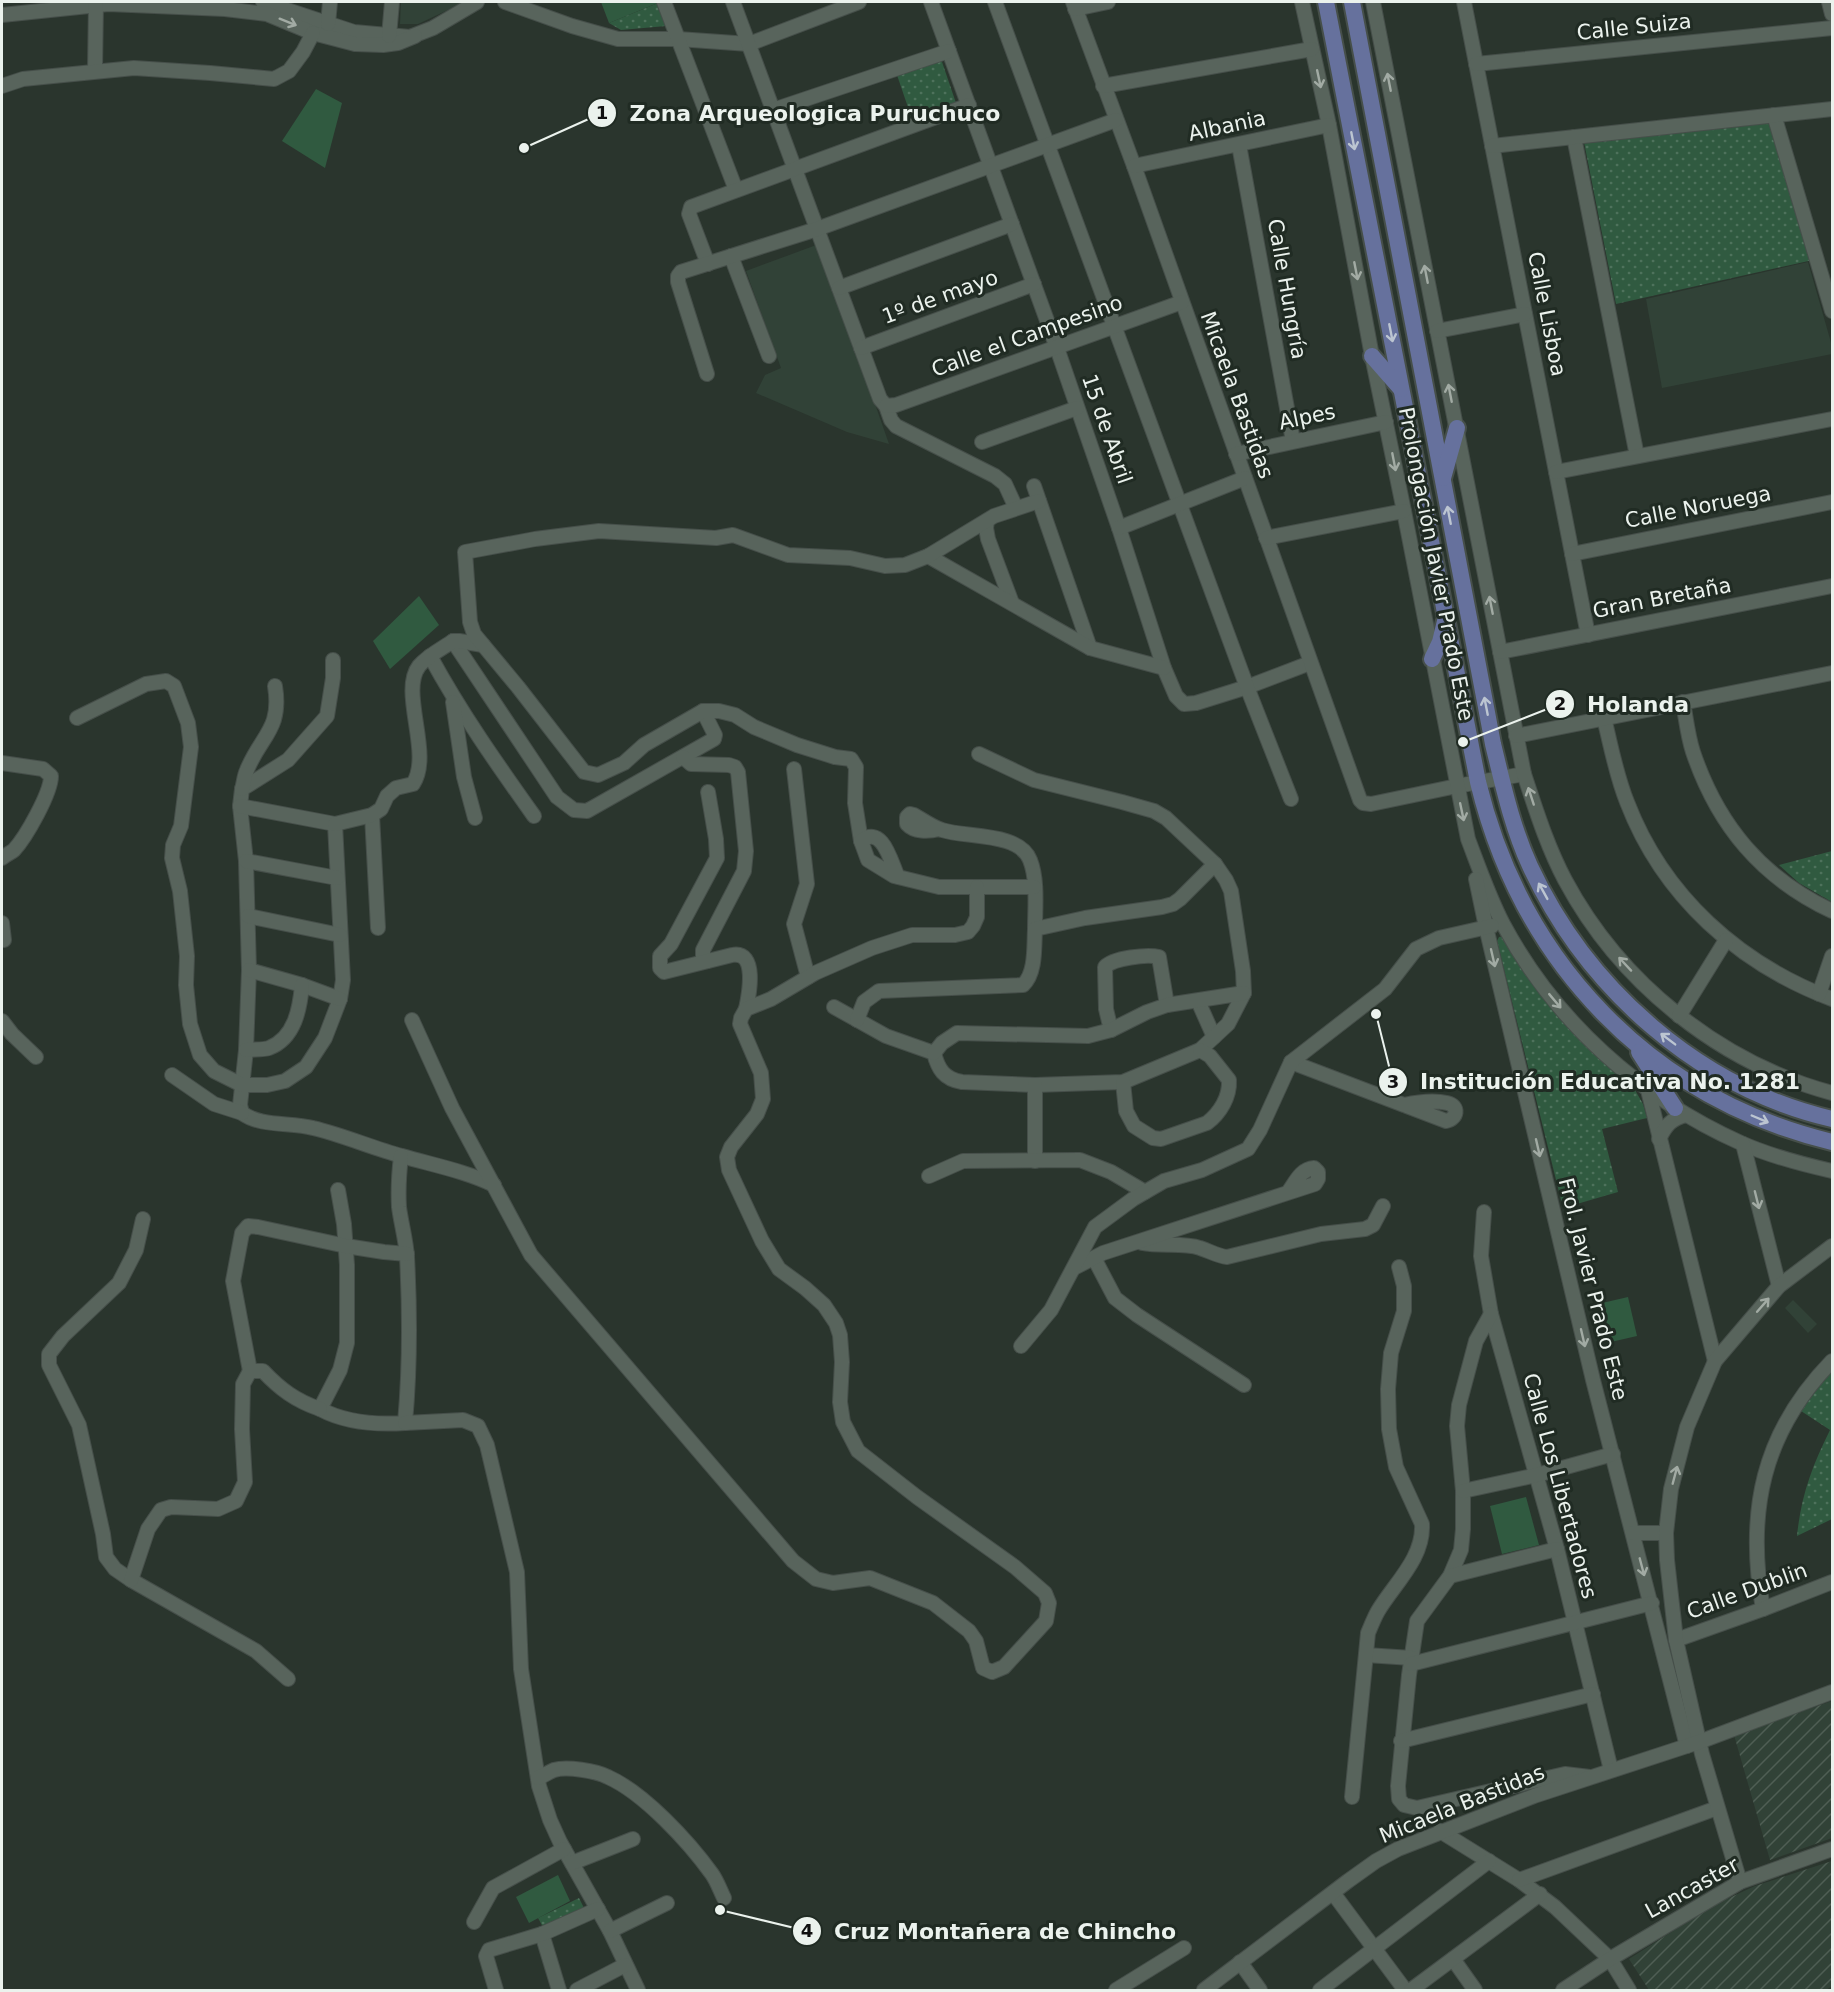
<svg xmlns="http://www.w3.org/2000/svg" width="1834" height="1992" viewBox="0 0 1834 1992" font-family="'DejaVu Sans',sans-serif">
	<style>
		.built { fill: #314237 }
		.industrial { fill: url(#industrial-furrows) }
		.grass { fill: #305a40 }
		.park { fill: url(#park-dots) }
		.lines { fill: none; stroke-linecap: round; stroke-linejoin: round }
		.minor-casing { stroke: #464f4a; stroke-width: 16 }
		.major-casing { stroke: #464f4a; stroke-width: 20 }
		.minor { stroke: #58645c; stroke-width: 14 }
		.major { stroke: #66719d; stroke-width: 16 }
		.oneway { stroke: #a2aba4 }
		.oneway2 { stroke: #bcc5d1 }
		.labels { text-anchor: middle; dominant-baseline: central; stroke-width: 6; stroke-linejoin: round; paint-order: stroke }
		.street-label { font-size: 21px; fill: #ebf2ed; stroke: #202b23 }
		.leader { fill: none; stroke: #ebf2ed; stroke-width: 2 }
		.callout-dot { fill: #ebf2ed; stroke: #202b23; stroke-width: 2 }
		.mark-label { font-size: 18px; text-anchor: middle; font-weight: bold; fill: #111 }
		.callout-label { font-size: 22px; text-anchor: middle; font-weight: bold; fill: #ebf2ed; stroke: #202b23; stroke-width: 6; stroke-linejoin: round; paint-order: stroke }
	</style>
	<defs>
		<pattern id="industrial-furrows" width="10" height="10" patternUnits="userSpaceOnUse" patternTransform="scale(1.5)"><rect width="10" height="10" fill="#314237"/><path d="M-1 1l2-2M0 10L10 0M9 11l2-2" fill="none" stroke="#4f5e54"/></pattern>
		<pattern id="park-dots" width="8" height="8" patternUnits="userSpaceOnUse" patternTransform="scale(1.5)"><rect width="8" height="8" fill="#305a40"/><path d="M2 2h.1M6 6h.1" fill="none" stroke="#4e725c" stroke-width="1.8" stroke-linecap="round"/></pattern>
	</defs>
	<rect width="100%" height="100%" fill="#2a352d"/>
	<g class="built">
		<polygon points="401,2 465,2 418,24 400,24"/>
		<polygon points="819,244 889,444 847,432 756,393 765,375 781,368 746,271"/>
		<polygon points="1808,262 1832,346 1832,354 1662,388 1646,299"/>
		<polygon points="1793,1300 1817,1324 1808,1333 1785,1308"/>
	</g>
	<g class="industrial">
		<polygon points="1832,1701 1832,1838 1770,1860 1734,1735"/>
		<polygon points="1832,1861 1832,1986 1826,1990 1649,1990 1629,1959 1714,1905 1755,1886"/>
	</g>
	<g class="grass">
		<polygon points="601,2 658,2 658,3 609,23"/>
		<polygon points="316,89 342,103 325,168 282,141"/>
		<polygon points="419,596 439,625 390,669 373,641"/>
		<polygon points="1628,1297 1637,1336 1611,1342 1602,1303"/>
		<polygon points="1526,1497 1539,1545 1502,1554 1490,1506"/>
		<polygon points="558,1875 570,1901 529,1923 516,1897"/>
	</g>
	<g class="park">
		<polygon points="658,3 666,26 621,30 609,23"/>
		<polygon points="941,59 957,106 913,122 897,75"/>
		<polygon points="1771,121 1813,260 1616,304 1584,142"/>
		<polygon points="1832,851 1832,902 1799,883 1779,865"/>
		<polygon points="1504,936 1527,974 1548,1004 1579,1038 1635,1090 1643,1104 1647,1118 1602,1129 1618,1192 1563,1208 1497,941 1499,937"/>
		<path d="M1832,1371V1519L1797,1536C1801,1496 1812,1466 1830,1430L1801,1411L1823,1381Z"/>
		<polygon points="579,1898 584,1908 543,1927 538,1918"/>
	</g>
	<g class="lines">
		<g class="minor-casing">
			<g id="minor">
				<polyline points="263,2 354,32 410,37 433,28 477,2"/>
				<polyline points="505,2 572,26 618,39 678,39 749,44 859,2"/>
				<polyline points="664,2 736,190"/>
				<polyline points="733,2 880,399 886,406 891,420 896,426 995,476 1005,484 1016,508"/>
				<polyline points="931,2 1057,348 1119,528 1164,668 1176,696 1184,704 1196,703 1247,687 1310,663"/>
				<polyline points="995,2 1247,687 1291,799"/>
				<polyline points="1073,2 1134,166 1360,800 1363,803 1371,804 1457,786 1524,774"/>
				<path d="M1302,2L1329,125L1372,356L1404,511L1468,839C1479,868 1489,897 1503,924C1555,1021 1640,1098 1741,1143C1770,1156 1801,1164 1832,1171"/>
				<path d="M1373,2L1524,774C1536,810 1547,846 1565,880C1620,983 1720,1063 1832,1093"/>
				<polyline points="1464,2 1588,635"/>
				<polyline points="1829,2 1832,14"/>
				<polyline points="1075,9 1108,2"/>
				<polyline points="2,15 108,4 225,9 267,14 313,33 355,44 383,45 398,43 415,36"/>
				<polyline points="328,24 330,2"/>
				<polyline points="389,36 392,2"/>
				<polyline points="1476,64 1832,28"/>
				<polyline points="95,71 96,2"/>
				<polyline points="2,86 23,79 134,68 210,73 274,79 289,71 303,52 313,33"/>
				<polyline points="1103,86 1312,49"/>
				<polyline points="773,110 949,51"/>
				<polyline points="1774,115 1832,311"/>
				<polyline points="1574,137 1637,456"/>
				<polyline points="1239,145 1293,441"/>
				<polyline points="1492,146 1832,109"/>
				<polyline points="1134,166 1329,125"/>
				<polyline points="731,256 769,356"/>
				<polyline points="708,264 689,214 691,207 969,105"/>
				<polyline points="839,288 1012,224"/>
				<polyline points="1437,331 1525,314"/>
				<polyline points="861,348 1034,284"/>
				<polyline points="707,374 678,282 678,276 681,272 817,229 1116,120"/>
				<polyline points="886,406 896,405 1182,302"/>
				<polyline points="982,442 1077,408"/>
				<polyline points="1236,454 1386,422"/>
				<polyline points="1556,472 1832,419"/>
				<polyline points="1034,486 1090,648"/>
				<polyline points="987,521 986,528 988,539 1012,603"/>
				<polyline points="1119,528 1245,478"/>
				<polyline points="1266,538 1404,511"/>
				<polyline points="1572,554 1832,502"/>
				<polyline points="928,556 1090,648 1164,668"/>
				<polyline points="453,641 557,797 574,810 587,811 714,739 715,735 703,711"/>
				<polyline points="1500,652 1832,586"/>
				<path d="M430,656C461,713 497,764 534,816"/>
				<path d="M333,660V678L327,716L288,760L242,789L240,806L246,861L249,970L246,1050L240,1105L242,1113C261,1127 290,1122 313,1128C343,1135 372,1148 402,1156C433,1165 465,1171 494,1185"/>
				<polyline points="453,702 464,777 475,818"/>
				<path d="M1683,702C1686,719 1688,737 1693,752C1718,826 1762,878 1832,911"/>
				<polyline points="77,718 146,684 166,681 174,686 188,723 191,747 181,826 173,845 172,858 180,891 187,956 186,985 190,1024 200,1055 214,1071 242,1085 267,1085 285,1081 306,1067 325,1038 340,999 343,980 335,824 240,806"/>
				<path d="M1604,718C1611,746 1616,775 1627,802C1663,896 1739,964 1832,999"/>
				<polyline points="1516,736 1832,673"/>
				<polyline points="683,757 691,764 729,765 735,767 738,772 746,851 744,871 703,950 703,956 707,961"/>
				<path d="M2,763L43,769L51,776C51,793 26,837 14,850C11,853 5,855 2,858"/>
				<polyline points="794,769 807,884 794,924 808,977"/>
				<path d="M242,789C244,783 244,776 247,770C261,735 282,730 275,686"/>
				<path d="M708,792L716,839L717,858L671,944L660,956V968L664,972L732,955C758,950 749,995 746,1009"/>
				<polyline points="372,815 378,928"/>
				<path d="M335,824L372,815L381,809L387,796L396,788L413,784C433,754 399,692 419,666C427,656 443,648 453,641H459L483,645"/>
				<path d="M939,829C928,832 914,832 907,824V817L910,814L914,815C923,820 932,827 942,830C966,838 1019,832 1030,860C1038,880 1035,908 1035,929"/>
				<polyline points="861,841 855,803 856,767 851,759 835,757 797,745 754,727 735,715 719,711 703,711 644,745 624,763 598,775 584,772 518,687 474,634 470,622 465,552 535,539 599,531 716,538 733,535 788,555 850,558 885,566 905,565 928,556 994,516 1039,501"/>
				<polyline points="246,861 337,878"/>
				<path d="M898,877C891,863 883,824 861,841L868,860L894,876L939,887H1034"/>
				<polyline points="1476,879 1486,927 1593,1380 1687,1746"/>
				<polyline points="248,916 340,935"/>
				<polyline points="2,923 4,940"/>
				<polyline points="249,970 302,985 340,999"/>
				<polyline points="1819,994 1832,956"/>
				<polyline points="1198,1001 1214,1037"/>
				<path d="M834,1007L886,1036L934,1053C938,1069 944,1079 962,1082L1035,1085L1123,1082L1200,1050L1228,1024L1244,993L1243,971L1231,891L1226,880L1215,864L1166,818L1154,811L1122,802L1034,780L979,754"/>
				<polyline points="1679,1016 1726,940"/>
				<polyline points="412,1020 452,1108 531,1255 793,1561 816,1579 833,1583 870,1578 933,1603 969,1631 976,1641 983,1668 992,1672 1004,1667 1046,1621 1049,1603 1045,1593 1015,1567 917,1497 858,1451 843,1422 840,1402 842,1362 840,1335 836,1323 824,1305 805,1288 779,1269 762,1241 729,1170 727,1157 731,1147 757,1114 763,1099 761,1073 740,1024 741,1018 746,1009 771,999 815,973 872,948 912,935 955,935 968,932 973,926 977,917 977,887"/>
				<path d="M857,1020L864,1002L879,991L1023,985C1036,973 1034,947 1035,929L1085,918L1162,907L1173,904L1180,899L1215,864"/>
				<polyline points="2,1021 12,1034 36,1057"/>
				<path d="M1111,1030L1106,1009L1105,967C1113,958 1147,954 1159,957L1167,1005"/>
				<path d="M246,1050C253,1049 263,1050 269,1048C295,1038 300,1008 302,985"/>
				<polyline points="934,1053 942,1043 957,1033 1088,1036 1111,1030 1147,1012 1167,1005 1244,993"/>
				<path d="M1291,1062L1446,1121C1457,1119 1460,1106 1447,1103C1433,1100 1418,1102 1404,1105"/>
				<polyline points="172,1075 214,1104 242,1113"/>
				<path d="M1123,1082L1126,1111L1134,1126L1153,1138L1161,1139L1207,1123C1220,1113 1230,1097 1229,1080L1210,1056L1200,1050"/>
				<polyline points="1035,1085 1035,1161"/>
				<polyline points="1648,1090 1715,1361"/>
				<path d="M1659,1139C1666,1125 1671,1119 1686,1115"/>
				<polyline points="1743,1144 1779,1286"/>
				<polyline points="929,1176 963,1161 1080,1160 1111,1172 1145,1192"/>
				<path d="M338,1190L344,1224L347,1265V1343L340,1370L320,1409C346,1423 376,1425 405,1423C410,1368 410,1313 407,1257C406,1240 401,1223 399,1207C398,1190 399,1173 401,1156"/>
				<polyline points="1484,1212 1481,1256 1491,1314 1557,1549 1611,1770"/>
				<polyline points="143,1219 136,1250 119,1283 63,1336 49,1354 49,1365 79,1425 103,1534 106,1557 115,1569 131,1580 256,1651 288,1679"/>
				<path d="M1142,1243C1161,1247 1183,1242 1200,1248C1210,1251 1217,1256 1227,1257L1321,1234L1365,1229L1373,1225L1383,1206"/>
				<polyline points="1094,1258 1115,1298 1137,1315 1244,1385"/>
				<path d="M1074,1268L1103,1253L1315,1184L1318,1179V1172L1314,1168C1301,1169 1296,1181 1289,1191"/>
				<polyline points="1491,1314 1476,1341 1459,1405 1457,1426 1463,1491 1463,1529 1461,1550 1450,1576 1417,1621 1409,1675 1398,1786 1399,1799 1404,1805 1417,1808 1565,1774 1590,1777"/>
				<polyline points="1021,1346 1051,1310 1095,1227 1133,1199 1164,1181 1202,1170 1248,1149 1260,1130 1291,1062 1385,989 1416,949 1439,938 1492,926"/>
				<polyline points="250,1371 233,1281 242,1233 248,1226 258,1227 346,1246 384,1252 407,1254"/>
				<polyline points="405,1423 463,1420 478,1426 487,1445 517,1572 521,1669 539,1786 550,1820 560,1842 610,1931 638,1990"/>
				<polyline points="1463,1491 1537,1475 1613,1454"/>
				<polyline points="1633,1533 1666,1533"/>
				<polyline points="1450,1576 1557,1549"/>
				<path d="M131,1580L148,1529L161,1510L171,1507L218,1509L236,1501L245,1482L242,1429L243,1384L250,1371H263C280,1389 296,1401 320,1409"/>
				<path d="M1763,1609C1746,1512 1762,1433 1832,1361"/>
				<polyline points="1676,1640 1763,1609 1832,1582"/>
				<polyline points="1366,1655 1412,1658"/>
				<polyline points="1411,1664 1652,1603"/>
				<polyline points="1401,1741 1593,1694"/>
				<path d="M538,1778C543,1776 549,1772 554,1770C567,1766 596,1771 608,1777C644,1793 689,1842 712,1874C717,1881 720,1890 724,1898"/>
				<path d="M1352,1797L1368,1633C1371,1626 1374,1618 1378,1611C1394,1584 1424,1558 1422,1524L1396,1467L1389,1429L1388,1389L1391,1353L1404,1311V1286L1399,1267"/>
				<polyline points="1440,1831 1519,1880 1555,1907 1610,1959 1629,1990"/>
				<polyline points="572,1863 633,1839"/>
				<polyline points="1519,1880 1717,1808"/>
				<polyline points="1740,1882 1702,1754 1676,1640 1667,1560 1666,1533 1671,1489 1687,1427 1715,1361 1779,1286 1832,1246"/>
				<polyline points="1333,1893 1405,1990"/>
				<polyline points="474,1922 493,1888 564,1849"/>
				<polyline points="610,1931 667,1903"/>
				<polyline points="542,1934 559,1990"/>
				<polyline points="1453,1959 1475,1990"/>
				<polyline points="1240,1962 1260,1990"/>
				<polyline points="496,1990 486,1956 489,1950 542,1934 598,1909"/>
				<polyline points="577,1990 625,1965"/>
				<polyline points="1116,1990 1184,1948"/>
				<polyline points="1204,1990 1348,1881 1376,1861 1398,1849 1534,1796 1699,1742 1832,1692"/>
				<polyline points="1320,1990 1489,1861"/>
				<polyline points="1411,1990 1540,1894"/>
				<polyline points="1563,1990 1610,1959 1740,1882 1832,1849"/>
			</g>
		</g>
		<g class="major-casing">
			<g id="major">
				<path d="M1326,2L1478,782C1522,963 1650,1098 1832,1142"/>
				<path d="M1352,2L1493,744C1503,785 1512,827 1530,866C1587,989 1699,1088 1832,1119"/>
				<polyline points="1372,356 1401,389"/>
				<polyline points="1443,478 1457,428"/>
				<polyline points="1432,659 1440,642 1445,621"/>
				<polyline points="1639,1052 1675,1108"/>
			</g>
		</g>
		<use href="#minor" class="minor"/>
		<use href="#major" class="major"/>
	</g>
	<defs><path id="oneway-shaft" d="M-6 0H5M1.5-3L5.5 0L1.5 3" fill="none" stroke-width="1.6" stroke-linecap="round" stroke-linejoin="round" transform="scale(1.5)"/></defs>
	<g class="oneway">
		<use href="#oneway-shaft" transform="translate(288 22) rotate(22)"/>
		<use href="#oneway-shaft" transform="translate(1319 79) rotate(78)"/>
		<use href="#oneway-shaft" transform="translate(1389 82) rotate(-101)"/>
		<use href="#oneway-shaft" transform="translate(1356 271) rotate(79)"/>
		<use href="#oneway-shaft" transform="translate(1426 274) rotate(-101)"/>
		<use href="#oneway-shaft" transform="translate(1450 393) rotate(-101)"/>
		<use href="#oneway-shaft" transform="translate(1394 462) rotate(79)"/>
		<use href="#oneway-shaft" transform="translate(1491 605) rotate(-101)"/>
		<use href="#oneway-shaft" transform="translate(1531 796) rotate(-108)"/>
		<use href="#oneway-shaft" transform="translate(1462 812) rotate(78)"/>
		<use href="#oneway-shaft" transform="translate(1493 958) rotate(77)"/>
		<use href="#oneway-shaft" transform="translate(1625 964) rotate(-133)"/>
		<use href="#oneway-shaft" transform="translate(1555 1001) rotate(50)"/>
		<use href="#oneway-shaft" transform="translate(1538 1148) rotate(77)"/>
		<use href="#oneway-shaft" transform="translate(1757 1200) rotate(76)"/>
		<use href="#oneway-shaft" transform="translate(1763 1305) rotate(-49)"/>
		<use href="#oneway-shaft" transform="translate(1583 1338) rotate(77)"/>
		<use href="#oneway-shaft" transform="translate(1675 1475) rotate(-75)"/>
		<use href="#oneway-shaft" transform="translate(1642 1567) rotate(75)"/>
	</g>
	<g class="oneway2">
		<use href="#oneway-shaft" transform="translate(1353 141) rotate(79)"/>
		<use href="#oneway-shaft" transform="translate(1391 333) rotate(79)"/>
		<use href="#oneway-shaft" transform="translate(1449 515) rotate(-101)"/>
		<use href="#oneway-shaft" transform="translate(1486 706) rotate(-101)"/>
		<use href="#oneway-shaft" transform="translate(1543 891) rotate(-119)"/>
		<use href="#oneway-shaft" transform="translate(1668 1039) rotate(-143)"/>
		<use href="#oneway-shaft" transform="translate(1760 1119) rotate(23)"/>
	</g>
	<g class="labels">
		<g class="street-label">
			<text transform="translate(1634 27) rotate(-6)">Calle Suiza</text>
			<text transform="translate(1227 126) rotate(-12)">Albania</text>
			<text transform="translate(1287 289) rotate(80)">Calle Hungría</text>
			<text transform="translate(940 297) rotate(-20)">1º de mayo</text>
			<text transform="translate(1547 314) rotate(79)">Calle Lisboa</text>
			<text transform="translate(1027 336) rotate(-20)">Calle el Campesino</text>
			<text transform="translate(1237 395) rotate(70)">Micaela Bastidas</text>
			<text transform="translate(1307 417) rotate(-12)">Alpes</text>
			<text transform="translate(1107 429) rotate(71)">15 de Abril</text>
			<text transform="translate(1698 507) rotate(-11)">Calle Noruega</text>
			<text transform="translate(1436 564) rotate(79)">Prolongación Javier Prado Este</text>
			<text transform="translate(1662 598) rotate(-11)">Gran Bretaña</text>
			<text transform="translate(1593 1289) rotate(76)">Frol. Javier Prado Este</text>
			<text transform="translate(1560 1486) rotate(75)">Calle Los Libertadores</text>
			<text transform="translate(1747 1591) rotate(-20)">Calle Dublin</text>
			<text transform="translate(1462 1804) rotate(-22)">Micaela Bastidas</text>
			<text transform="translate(1692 1888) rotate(-29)">Lancaster</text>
		</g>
	</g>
	<path class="leader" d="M524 148L602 113M1463 742L1560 704M1376 1014L1393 1082M720 1910L807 1931"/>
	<g class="callout-dot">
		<circle cx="524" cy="148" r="6"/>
		<circle cx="1463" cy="742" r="6"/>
		<circle cx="1376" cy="1014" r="6"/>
		<circle cx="720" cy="1910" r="6"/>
		<circle cx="602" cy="113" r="15"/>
		<circle cx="1560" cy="704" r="15"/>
		<circle cx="1393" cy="1082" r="15"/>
		<circle cx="807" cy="1931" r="15"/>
	</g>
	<g class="mark-label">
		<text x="602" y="119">1</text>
		<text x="1560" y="710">2</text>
		<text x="1393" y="1088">3</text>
		<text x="807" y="1937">4</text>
	</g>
	<g class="callout-label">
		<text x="815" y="121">Zona Arqueologica Puruchuco</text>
		<text x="1638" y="712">Holanda</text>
		<text x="1610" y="1089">Institución Educativa No. 1281</text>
		<text x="1005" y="1939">Cruz Montañera de Chincho</text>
	</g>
	<rect width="1834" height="1992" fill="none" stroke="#ebf2ed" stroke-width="6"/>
</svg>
